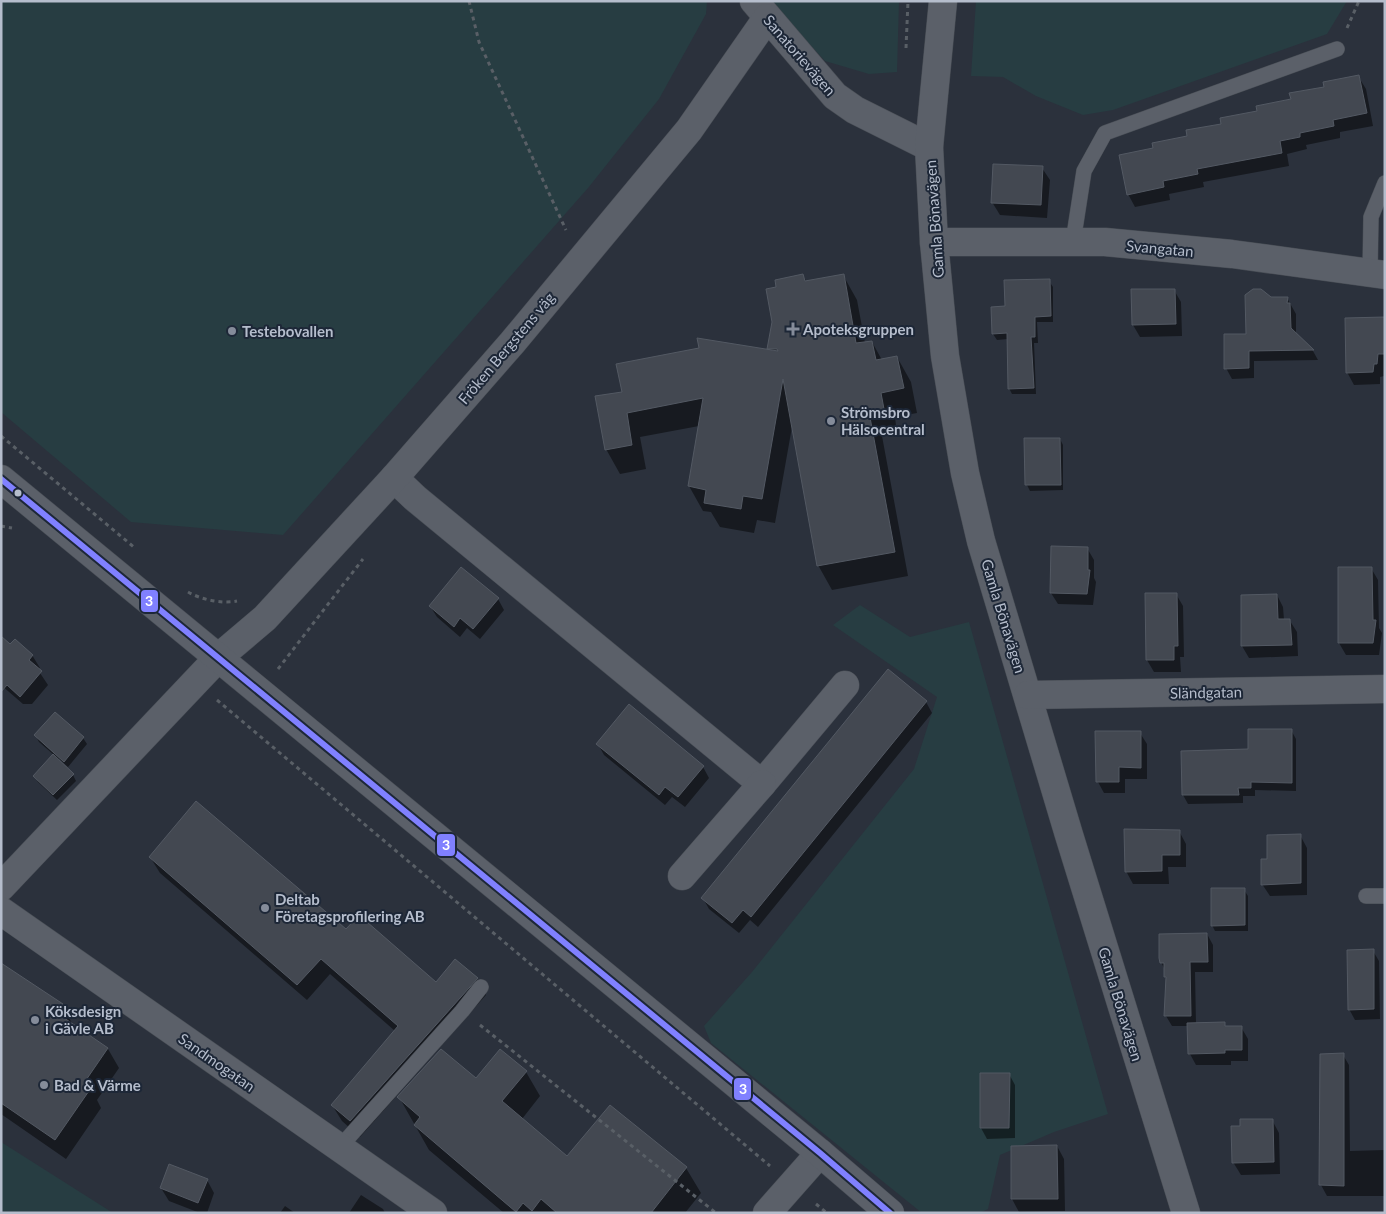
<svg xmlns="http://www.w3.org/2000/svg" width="1386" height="1214" viewBox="0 0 1386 1214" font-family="Lato,sans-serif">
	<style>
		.green { fill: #273d42 }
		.shadow { fill: #0007 }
		.building { fill: #434851; stroke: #535963 }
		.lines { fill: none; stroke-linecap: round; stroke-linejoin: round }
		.service-casing { stroke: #474c54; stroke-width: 16 }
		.minor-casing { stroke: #474c54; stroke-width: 29 }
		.tertiary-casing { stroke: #474c54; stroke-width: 29 }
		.path { stroke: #595f66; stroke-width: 3; stroke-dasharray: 4 4; stroke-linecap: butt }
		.service { stroke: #5b6069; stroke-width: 15 }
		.minor { stroke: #5b6069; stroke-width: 28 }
		.tertiary { stroke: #5b6069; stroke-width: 28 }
		.bus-1-casing { stroke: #1d2737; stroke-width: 10 }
		.bus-1 { stroke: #8080ff; stroke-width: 6 }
		.poi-dot { fill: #858c9a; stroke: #1d2737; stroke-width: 2 }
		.bus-dot { fill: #b5bdcc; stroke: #1d2737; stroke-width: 2 }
		.labels { text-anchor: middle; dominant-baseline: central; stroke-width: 4; stroke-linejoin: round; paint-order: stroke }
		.street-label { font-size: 15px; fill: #b5bdcc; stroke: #1d2737 }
		.poi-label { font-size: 15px; font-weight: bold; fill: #b5bdcc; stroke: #1d2737; text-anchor: start }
		.line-badge { stroke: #1d2737; stroke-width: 2 }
		.badge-label { font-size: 14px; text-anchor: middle; font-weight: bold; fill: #fff }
	</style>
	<rect width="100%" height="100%" fill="#2b313c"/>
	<g class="green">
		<polygon points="1,1 707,1 706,14 659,99 588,188 283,535 131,522 1,412"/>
		<polygon points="770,1 899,1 897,72 869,74 825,61"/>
		<polygon points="976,1 1347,1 1327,34 1113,110 1083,115 1036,96 1003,77 971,76"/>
		<polygon points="860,605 910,637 969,622 1108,1114 1054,1132 1000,1155 988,1209 980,1213 922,1213 711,1043 704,1026 752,972 914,769 937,697 833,625"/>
		<polygon points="1,1142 113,1213 1,1213"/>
	</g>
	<g class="shadow">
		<polygon points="1358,76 1366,89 1373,126 1340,132 1340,138 1306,145 1307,149 1287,154 1289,166 1203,182 1204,187 1169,194 1170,200 1135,207 1128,194 1155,149"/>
		<polygon points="1042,168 1050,180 1047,218 1000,215 992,202"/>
		<polygon points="843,275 857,300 865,343 872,342 882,360 897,357 911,382 917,413 895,417 897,434 882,436 908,576 832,590 818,565 792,427 775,523 757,520 754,533 720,527 711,512 703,511 689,486 699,426 640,437 646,469 620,474 606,449 623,393 770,351 768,349 778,288 803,276 807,282"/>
		<polygon points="1049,281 1053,287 1053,322 1037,322 1038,343 1034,343 1036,394 1012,394 1009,388 1008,339 997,340 993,334"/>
		<polygon points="1174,290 1181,302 1182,336 1140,337 1133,325"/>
		<polygon points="1271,298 1287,298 1296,314 1296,334 1313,351 1318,360 1254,361 1254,378 1232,379 1226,368"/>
		<polygon points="1385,318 1384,376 1380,377 1380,384 1354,385 1347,372"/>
		<polygon points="1060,439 1063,445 1063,490 1030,491 1027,485"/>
		<polygon points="1087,548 1094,560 1094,578 1096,582 1093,605 1058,604 1051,593"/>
		<polygon points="1339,568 1371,568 1378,580 1379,628 1382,633 1379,655 1346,655 1339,643"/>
		<polygon points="1176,594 1183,606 1184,657 1180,657 1181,672 1154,672 1147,660"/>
		<polygon points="1277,595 1283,607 1284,620 1290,621 1297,632 1298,656 1249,658 1242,646"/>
		<polygon points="498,599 504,610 480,639 467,628 460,637 437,617 430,606"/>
		<polygon points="32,655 40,668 38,670 48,685 32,704 23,704 1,685"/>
		<polygon points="888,671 926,702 932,713 758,927 750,920 739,933 709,909 703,898"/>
		<polygon points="66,723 83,738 87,744 68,767 59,759 58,761 73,775 76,781 57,800 38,782 34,776 54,755 39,742 36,736"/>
		<polygon points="1291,730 1296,739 1296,791 1255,790 1255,796 1243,796 1243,803 1188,804 1183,795 1182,752 1250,751"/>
		<polygon points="1140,733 1147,744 1147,779 1125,779 1125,793 1104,793 1098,782"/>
		<polygon points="598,744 703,767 709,778 685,807 672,797 665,805 604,755"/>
		<polygon points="1179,831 1186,844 1186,867 1168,867 1169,884 1133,884 1126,871"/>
		<polygon points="1300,835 1307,848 1307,895 1270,896 1262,884"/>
		<polygon points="150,857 436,984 477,979 486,995 360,1137 342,1121 332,1105 395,1031 330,974 307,1000 160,873"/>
		<polygon points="1244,890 1248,896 1248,931 1215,931 1212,925"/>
		<polygon points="1207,934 1213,945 1213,972 1195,972 1196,1024 1224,1024 1226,1027 1241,1027 1248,1039 1248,1061 1231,1061 1231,1065 1196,1065 1190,1054 1188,1026 1172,1026 1166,1016 1167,981 1165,977 1165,970 1161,962"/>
		<polygon points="1373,951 1379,961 1380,1019 1355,1020 1349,1009"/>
		<polygon points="1,979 62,1005 73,1025 108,1049 119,1068 97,1100 101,1108 66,1159 1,1114"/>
		<polygon points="1343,1055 1349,1065 1350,1151 1385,1150 1385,1196 1327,1196 1321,1185"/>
		<polygon points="526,1072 540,1096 522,1119 567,1157 610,1106 686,1168 701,1193 685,1213 504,1213 429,1150 399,1097 476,1080"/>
		<polygon points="982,1074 1009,1074 1015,1085 1015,1138 987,1139 981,1128"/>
		<polygon points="1272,1120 1279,1133 1280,1174 1241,1175 1233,1162"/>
		<polygon points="1057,1146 1064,1159 1065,1211 1019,1212 1012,1199"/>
		<polygon points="207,1180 214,1193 207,1213 200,1213 169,1201 161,1188"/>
		<polygon points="361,1195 383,1209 385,1213 349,1213"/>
		<polygon points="285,1206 295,1213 280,1213"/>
	</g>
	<g class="building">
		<polygon points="1359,75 1367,113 1333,120 1334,126 1300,133 1300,137 1280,141 1282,153 1197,169 1198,174 1163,181 1164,187 1127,195 1119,155 1153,148 1152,143 1187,136 1186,130 1221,124 1220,118 1257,111 1256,106 1291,99 1289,93 1324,87 1323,82"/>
		<polygon points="993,164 1043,166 1041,205 991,203"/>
		<polygon points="803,274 805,281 844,274 856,343 872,341 876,360 897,356 904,388 881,393 884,409 869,412 895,552 817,566 783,379 762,499 743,496 741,509 704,503 706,490 688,486 703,398 627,413 632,445 605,450 595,396 622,392 616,364 699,348 697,338 778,351 777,349 767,349 772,322 766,289 776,287 775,280"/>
		<polygon points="1050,279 1051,316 1035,317 1035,337 1031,337 1034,388 1008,389 1007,333 992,334 991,307 1005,306 1004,280"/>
		<polygon points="1131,289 1175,289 1176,324 1132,325"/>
		<polygon points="1253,289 1261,289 1271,297 1288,297 1287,303 1290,303 1291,328 1314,350 1249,351 1249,368 1224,369 1224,334 1246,334 1245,295"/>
		<polygon points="1385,317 1385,354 1378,354 1377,364 1374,364 1373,372 1346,373 1345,318"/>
		<polygon points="1024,438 1060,438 1061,485 1025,485"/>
		<polygon points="1051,546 1088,547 1088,570 1090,570 1087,594 1050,593"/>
		<polygon points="461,567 499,598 473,629 460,618 454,627 429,606"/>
		<polygon points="1338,567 1372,567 1373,620 1376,620 1373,643 1338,643"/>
		<polygon points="1145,593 1177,593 1178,646 1174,646 1174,660 1146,660"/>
		<polygon points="1277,594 1278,619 1290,619 1292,645 1241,646 1241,595"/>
		<polygon points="1,636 10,644 15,639 33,655 29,660 42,671 20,697 7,685 1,692"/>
		<polygon points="888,669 927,701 751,917 743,910 732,923 701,898"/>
		<polygon points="629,704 704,766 678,797 665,787 659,795 596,744"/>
		<polygon points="55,712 84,737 64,762 34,735"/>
		<polygon points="1248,729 1292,729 1292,783 1251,782 1251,788 1238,788 1239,795 1182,795 1181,751 1248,749"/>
		<polygon points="1095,731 1141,731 1141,768 1119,767 1119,782 1096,782"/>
		<polygon points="53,754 74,774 53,795 33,776"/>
		<polygon points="196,801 346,929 359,915 436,982 455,959 478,978 350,1121 331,1105 398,1026 321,959 297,985 149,857"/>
		<polygon points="1124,829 1180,830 1180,855 1162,855 1162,871 1125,872"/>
		<polygon points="1301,834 1301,883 1261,885 1261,859 1267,859 1267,835"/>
		<polygon points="1211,888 1245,888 1245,925 1211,926"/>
		<polygon points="1207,933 1208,962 1190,962 1191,1016 1164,1016 1166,977 1164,977 1164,963 1160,963 1159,958 1159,934"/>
		<polygon points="1374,949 1374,1009 1348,1010 1347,950"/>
		<polygon points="1,963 63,1004 57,1013 108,1048 84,1083 91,1088 55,1140 1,1103"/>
		<polygon points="1225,1022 1225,1026 1242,1026 1242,1050 1225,1050 1225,1053 1188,1054 1187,1023"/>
		<polygon points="441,1049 476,1078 500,1049 527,1071 502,1101 567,1156 610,1105 687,1167 651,1213 557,1213 541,1199 532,1211 523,1203 516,1212 414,1125 420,1117 397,1097"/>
		<polygon points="1344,1053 1344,1186 1319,1185 1320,1054"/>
		<polygon points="980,1073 1010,1073 1009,1128 980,1128"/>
		<polygon points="1240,1119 1273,1119 1274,1162 1232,1163 1231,1126 1240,1126"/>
		<polygon points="1057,1145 1058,1199 1011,1199 1011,1146"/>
		<polygon points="169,1164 208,1179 198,1203 160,1188"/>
	</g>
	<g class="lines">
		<g class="service-casing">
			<g id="service">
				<polyline points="1073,242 1084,171 1105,133 1337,49"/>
				<polyline points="1370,273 1371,217 1385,183"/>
				<polyline points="1366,896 1385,896"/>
				<polyline points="339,1148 462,1011 481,987"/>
			</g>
		</g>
		<g class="minor-casing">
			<g id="minor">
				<polyline points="754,1 835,96 855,110 929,147"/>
				<polyline points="943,1 929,147 934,242 945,356 965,473 981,541 1069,835 1186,1213"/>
				<polyline points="934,242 1105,242 1232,254 1385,275"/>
				<polyline points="394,478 415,498 762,784 845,685"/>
				<polyline points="1028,695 1385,689"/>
				<polyline points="682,876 762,784"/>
				<polyline points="1,887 219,657 265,618 394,478 512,343 689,130 767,18"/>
				<polyline points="1,911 433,1213"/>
				<polyline points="767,1213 820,1153"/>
			</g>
		</g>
		<g class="tertiary-casing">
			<polyline id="tertiary" points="1,479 820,1153 890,1213"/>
		</g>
		<g class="path">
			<polyline points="469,1 479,42 566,230"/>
			<polyline points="1347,28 1359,1"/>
			<polyline points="906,48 908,1"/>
			<polyline points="1,436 135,548"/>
			<polyline points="1,526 12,528"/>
			<path d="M188,592C202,600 222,604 237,601"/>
			<polyline points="278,669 363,559"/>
			<polyline points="217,700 770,1166"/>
			<polyline points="480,1025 716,1213"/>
			<polyline points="816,1204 827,1213"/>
		</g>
		<use href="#service" class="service"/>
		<use href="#minor" class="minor"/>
		<use href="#tertiary" class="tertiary"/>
		<g class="bus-1-casing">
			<polyline id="bus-1" points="1,479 820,1153 890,1213"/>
		</g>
		<use href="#bus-1" class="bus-1"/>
	</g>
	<g class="poi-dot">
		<path d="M790.5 321.5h5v5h5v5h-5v5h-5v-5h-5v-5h5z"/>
		<circle cx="232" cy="331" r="5"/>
		<circle cx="831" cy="421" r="5"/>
		<circle cx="265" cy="908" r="5"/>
		<circle cx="35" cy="1020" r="5"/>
		<circle cx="44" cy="1085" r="5"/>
	</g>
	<circle class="bus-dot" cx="18" cy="493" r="4.5"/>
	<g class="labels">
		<g class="street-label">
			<text transform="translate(800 55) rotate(49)">Sanatorievägen</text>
			<text transform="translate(934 219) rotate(-94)">Gamla Bönavägen</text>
			<text transform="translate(1160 248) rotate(5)">Svangatan</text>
			<text transform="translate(506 348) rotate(-50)">Fröken Bergstens väg</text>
			<text transform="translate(1004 616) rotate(73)">Gamla Bönavägen</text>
			<text transform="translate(1206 692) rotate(-1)">Sländgatan</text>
			<text transform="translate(1121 1004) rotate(73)">Gamla Bönavägen</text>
			<text transform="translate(217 1062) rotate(35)">Sandmogatan</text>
		</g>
		<g class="poi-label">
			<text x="803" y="329">Apoteksgruppen</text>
			<text x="242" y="331">Testebovallen</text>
			<text x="841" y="412">Strömsbro<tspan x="841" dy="17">Hälsocentral</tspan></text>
			<text x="275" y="899">Deltab<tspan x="275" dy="17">Företagsprofilering AB</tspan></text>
			<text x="45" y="1011">Köksdesign<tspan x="45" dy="17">i Gävle AB</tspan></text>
			<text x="54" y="1085">Bad &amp; Värme</text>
		</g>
	</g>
	<g class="line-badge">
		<rect x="140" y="589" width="19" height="24" rx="5" fill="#8080ff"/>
		<rect x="436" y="833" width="20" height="24" rx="5" fill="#8080ff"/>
		<rect x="733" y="1077" width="19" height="24" rx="5" fill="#8080ff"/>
	</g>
	<g class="badge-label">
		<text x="149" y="606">3</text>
		<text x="446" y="850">3</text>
		<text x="743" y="1094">3</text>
	</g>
	<rect width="1386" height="1214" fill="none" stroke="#b5bdcc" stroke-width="5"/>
</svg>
